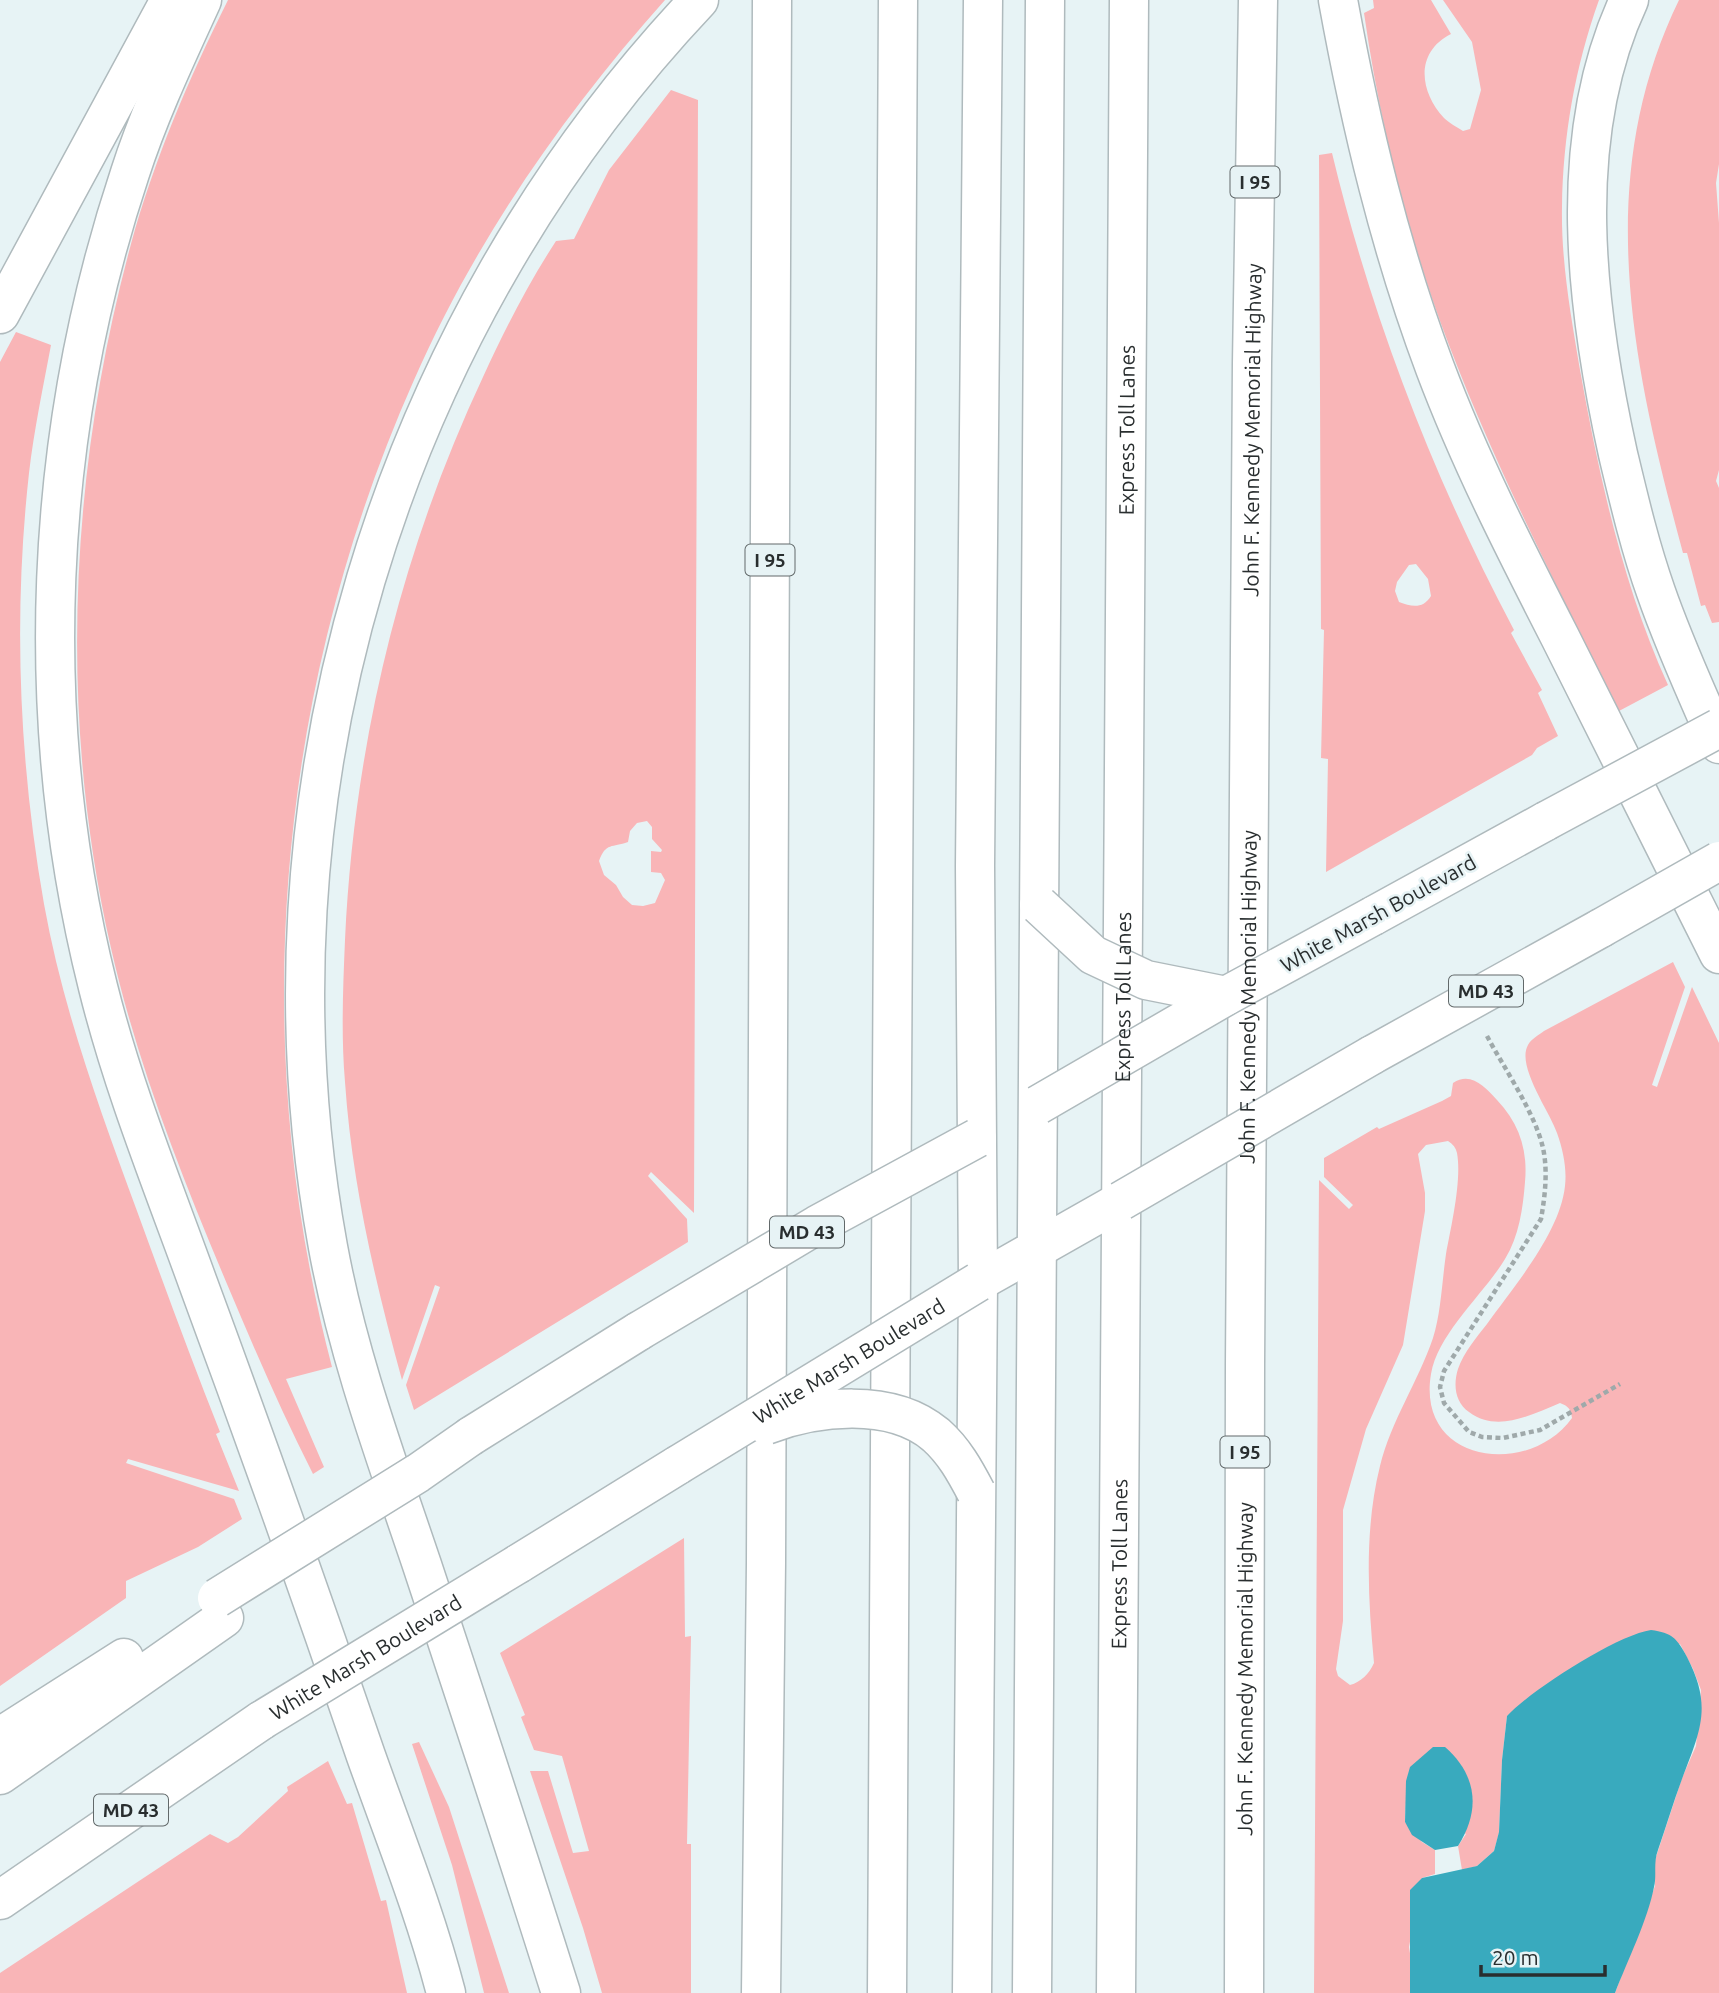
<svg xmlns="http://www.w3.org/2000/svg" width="1719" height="1993" viewBox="0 0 1719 1993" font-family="Ubuntu,sans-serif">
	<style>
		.green { fill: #f9b5b7; fill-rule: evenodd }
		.water { fill: #39aabe }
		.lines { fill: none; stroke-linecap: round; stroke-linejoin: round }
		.highway-casing { stroke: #afbabd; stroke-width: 41 }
		.path { stroke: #9fa9aa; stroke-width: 4.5; stroke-dasharray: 5 3.5; stroke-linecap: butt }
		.highway { stroke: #fff; stroke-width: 38 }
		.highway-bridge-casing { stroke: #afbabd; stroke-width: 41; stroke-linecap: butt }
		.highway-bridge { stroke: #fff; stroke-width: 38 }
		.labels { text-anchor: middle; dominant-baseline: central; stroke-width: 5; stroke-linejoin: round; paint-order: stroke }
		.shield { fill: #e7f3f5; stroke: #62696a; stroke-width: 2 }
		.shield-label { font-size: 19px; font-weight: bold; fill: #292e2f }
		.street-label { font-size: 21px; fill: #292e2f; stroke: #e7f3f5 }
	</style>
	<rect width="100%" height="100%" fill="#e7f3f5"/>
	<g class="green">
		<path d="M228,0H665C564,113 475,241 414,380C277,688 246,1040 332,1367L286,1379L324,1467L313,1474C281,1411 254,1348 227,1284C181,1175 137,1063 111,948C58,716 69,473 131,244C154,160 189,78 228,0Z"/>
		<path d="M1373,0H1431L1451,34C1415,52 1419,91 1444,118C1449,123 1457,127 1463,131L1470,129L1481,90L1472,42L1443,0H1599C1575,67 1563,136 1562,207C1561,262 1571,316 1580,370C1599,476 1623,586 1668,685L1619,711C1555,583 1489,455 1440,321C1404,221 1379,118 1364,13L1374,8Z"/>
		<path d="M1679,0H1719V164L1716,183L1719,223V470L1716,481L1719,488V622L1712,623L1705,605L1701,606L1687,553H1683C1633,368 1591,181 1679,0Z"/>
		<path d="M671,90L698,100L694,1213L651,1172L648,1176L687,1219L688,1242L414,1410L406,1385L440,1287L435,1285L402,1380C375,1281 352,1184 345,1082C341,1035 343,987 345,940C354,745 400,554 483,377C504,331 528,284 556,241L574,239L609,170ZM647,821L652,827V839L662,850L661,852L651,851V872L661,873L665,880L655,903L643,906L632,905L623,897L616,885L604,875L599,861C606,842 612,848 628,842L630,831L637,823Z"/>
		<path d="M1332,153C1372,319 1434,479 1514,630L1511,633L1542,690L1538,693L1558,736L1537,748L1532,755L1326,872L1328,759L1321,758L1324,630L1321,629L1319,155ZM1416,564L1428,579L1431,596C1423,609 1412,607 1399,602L1395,591L1397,582L1409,565Z"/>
		<path d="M16,332L51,345C43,388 34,430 29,473C13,617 19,762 44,904C63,1010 100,1110 137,1211C164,1285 191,1359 220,1432L216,1434L239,1491L128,1459L126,1463L234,1499L242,1519L198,1547L126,1581V1598L0,1686V362Z"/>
		<path d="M1673,962L1685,987L1652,1085L1657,1087L1692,987L1719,1043V1993H1615L1655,1886L1654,1863L1682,1778L1696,1746L1701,1690L1693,1669L1680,1644L1600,1651L1550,1683L1507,1716L1502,1760L1499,1833L1494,1851L1477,1866L1462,1870L1458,1846L1466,1834L1406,1802L1405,1822L1422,1842L1435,1850V1874L1422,1878L1409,1947L1412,1966L1410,1993H1314L1319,1180L1349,1209L1353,1205L1324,1177V1158L1377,1127L1379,1129L1442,1101L1451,1096L1453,1083C1471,1071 1485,1087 1497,1100C1519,1123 1528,1150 1525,1182C1523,1208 1519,1236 1505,1259C1484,1294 1438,1333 1431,1374C1416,1464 1529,1478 1572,1418C1571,1409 1568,1406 1560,1403C1531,1415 1497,1433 1469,1412C1455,1402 1453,1385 1458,1369C1464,1352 1476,1338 1487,1324C1514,1286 1560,1233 1565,1186C1567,1168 1563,1150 1557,1133C1550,1112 1516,1066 1528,1045C1531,1039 1539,1035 1544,1031ZM1448,1141C1453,1144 1456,1148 1457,1153C1462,1180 1451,1227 1446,1254C1442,1281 1441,1313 1433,1338C1418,1382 1391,1421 1380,1466C1364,1530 1368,1599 1374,1663C1369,1674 1361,1682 1350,1685L1338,1676L1336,1669L1343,1621V1510L1366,1429L1403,1345L1425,1211V1193L1418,1154L1426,1145Z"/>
		<polygon points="684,1538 685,1637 691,1636 687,1844 691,1844 691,1993 602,1993 583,1928 530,1771 548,1771 573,1853 589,1851 562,1756 534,1750 521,1717 525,1715 500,1653"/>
		<polygon points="419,1742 449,1807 509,1993 484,1993 452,1865 412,1744"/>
		<polygon points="328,1761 347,1804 352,1803 381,1901 386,1900 407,1993 0,1993 0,1973 210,1834 228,1843 238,1837 288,1791 287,1787"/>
	</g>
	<g class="water">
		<path d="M1651,1630C1672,1633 1677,1638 1687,1657C1713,1707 1700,1731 1682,1779C1673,1803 1666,1827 1658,1850C1653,1863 1657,1875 1654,1887C1648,1919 1627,1962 1615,1993H1410V1890L1422,1878L1477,1866L1494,1851L1499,1832L1502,1760L1507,1716C1531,1690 1617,1635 1651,1630Z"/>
		<path d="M1433,1747H1445C1477,1775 1481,1810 1458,1846L1435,1850L1412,1835L1405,1822L1406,1781L1410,1767Z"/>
	</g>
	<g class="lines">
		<g class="highway-casing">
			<g id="highway">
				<path d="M202,0C176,57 149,114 130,173C43,435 31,720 98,987C123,1088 163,1186 198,1283C256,1440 312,1598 366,1756C394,1835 425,1912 446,1993"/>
				<path d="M1338,0C1361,126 1390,248 1435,368C1470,461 1515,549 1560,637C1613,743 1666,848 1719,954"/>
				<path d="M1629,0C1564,139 1586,309 1618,454C1629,500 1640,547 1656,592C1674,644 1697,694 1719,744"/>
				<polyline points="0,314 170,0"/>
				<polyline points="1373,916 1546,821"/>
				<polyline points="1372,1055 1601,928"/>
				<polyline points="978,1282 1121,1201"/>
				<polyline points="471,1436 639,1331"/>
				<polyline points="518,1564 678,1465"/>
				<polyline points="0,1737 124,1658"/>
				<polyline points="0,1775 224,1618"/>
				<polyline points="0,1900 262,1720"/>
				<path d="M561,1993C516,1850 469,1707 422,1565C387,1461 348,1356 328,1247C246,800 387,330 699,0"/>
				<polyline points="761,1993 766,1563 772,0"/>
				<polyline points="887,1993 898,0"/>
				<polyline points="972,1993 978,1282 975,866 983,0"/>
				<polyline points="1032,1993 1045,0"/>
				<path id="s1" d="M1116,1993L1129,0"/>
				<path id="s2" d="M1244,1993L1245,1365L1252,363L1258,0"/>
			</g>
		</g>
		<path class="path" d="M1487,1036C1504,1068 1535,1113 1543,1148C1548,1171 1545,1196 1541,1219L1444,1371L1440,1387L1444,1403L1469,1432L1482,1437L1503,1438L1540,1430L1620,1384"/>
		<use href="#highway" class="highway"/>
		<g class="highway-bridge-casing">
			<g id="highway-bridge">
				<polyline points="1546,821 1719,728"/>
				<polyline points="1039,905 1093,955 1146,980 1226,996"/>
				<polyline points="1601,928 1719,861"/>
				<polyline points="1038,1105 1226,996 1373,916"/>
				<polyline points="1121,1201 1372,1055"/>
				<polyline points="639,1331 817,1225 977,1138"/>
				<path d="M766,1425C816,1406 891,1397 936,1435C954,1451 965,1471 976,1492"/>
				<path id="s3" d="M678,1465L978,1282"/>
				<polyline points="217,1598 418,1473 471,1436"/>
				<path id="s4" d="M262,1720L518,1564"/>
			</g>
		</g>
		<use href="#highway-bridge" class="highway-bridge"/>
	</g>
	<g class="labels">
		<g class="shield">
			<rect x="1230.5" y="166.5" width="49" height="31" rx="5"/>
			<rect x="745.5" y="544.5" width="49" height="31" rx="5"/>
			<rect x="1449" y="975.5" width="74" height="31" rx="5"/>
			<rect x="770" y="1216.5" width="74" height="31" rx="5"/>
			<rect x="1220.5" y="1436.5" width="49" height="31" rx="5"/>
			<rect x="94" y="1794.5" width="74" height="31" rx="5"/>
		</g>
		<g class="shield-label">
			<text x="1255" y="182">I 95</text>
			<text x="770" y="560">I 95</text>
			<text x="1486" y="991">MD 43</text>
			<text x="807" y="1232">MD 43</text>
			<text x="1245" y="1452">I 95</text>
			<text x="131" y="1810">MD 43</text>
		</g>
		<g class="street-label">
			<text stroke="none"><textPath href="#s1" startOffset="1563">Express Toll Lanes</textPath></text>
			<text stroke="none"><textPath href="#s2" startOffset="1563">John F. Kennedy Memorial Highway</textPath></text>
			<text transform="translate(1378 913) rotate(-29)">White Marsh Boulevard</text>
			<text stroke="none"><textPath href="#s1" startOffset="996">Express Toll Lanes</textPath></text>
			<text stroke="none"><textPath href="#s2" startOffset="996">John F. Kennedy Memorial Highway</textPath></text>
			<text stroke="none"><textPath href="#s3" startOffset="200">White Marsh Boulevard</textPath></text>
			<text stroke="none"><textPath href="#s1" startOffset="429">Express Toll Lanes</textPath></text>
			<text stroke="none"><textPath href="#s4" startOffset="121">White Marsh Boulevard</textPath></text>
			<text stroke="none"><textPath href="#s2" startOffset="324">John F. Kennedy Memorial Highway</textPath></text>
		</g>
	</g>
	<path d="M1481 1965v10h124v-10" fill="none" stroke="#292e2f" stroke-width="3.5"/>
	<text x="1492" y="1965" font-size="21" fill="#292e2f" stroke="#e7f3f5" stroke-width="5" paint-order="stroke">20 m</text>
</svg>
